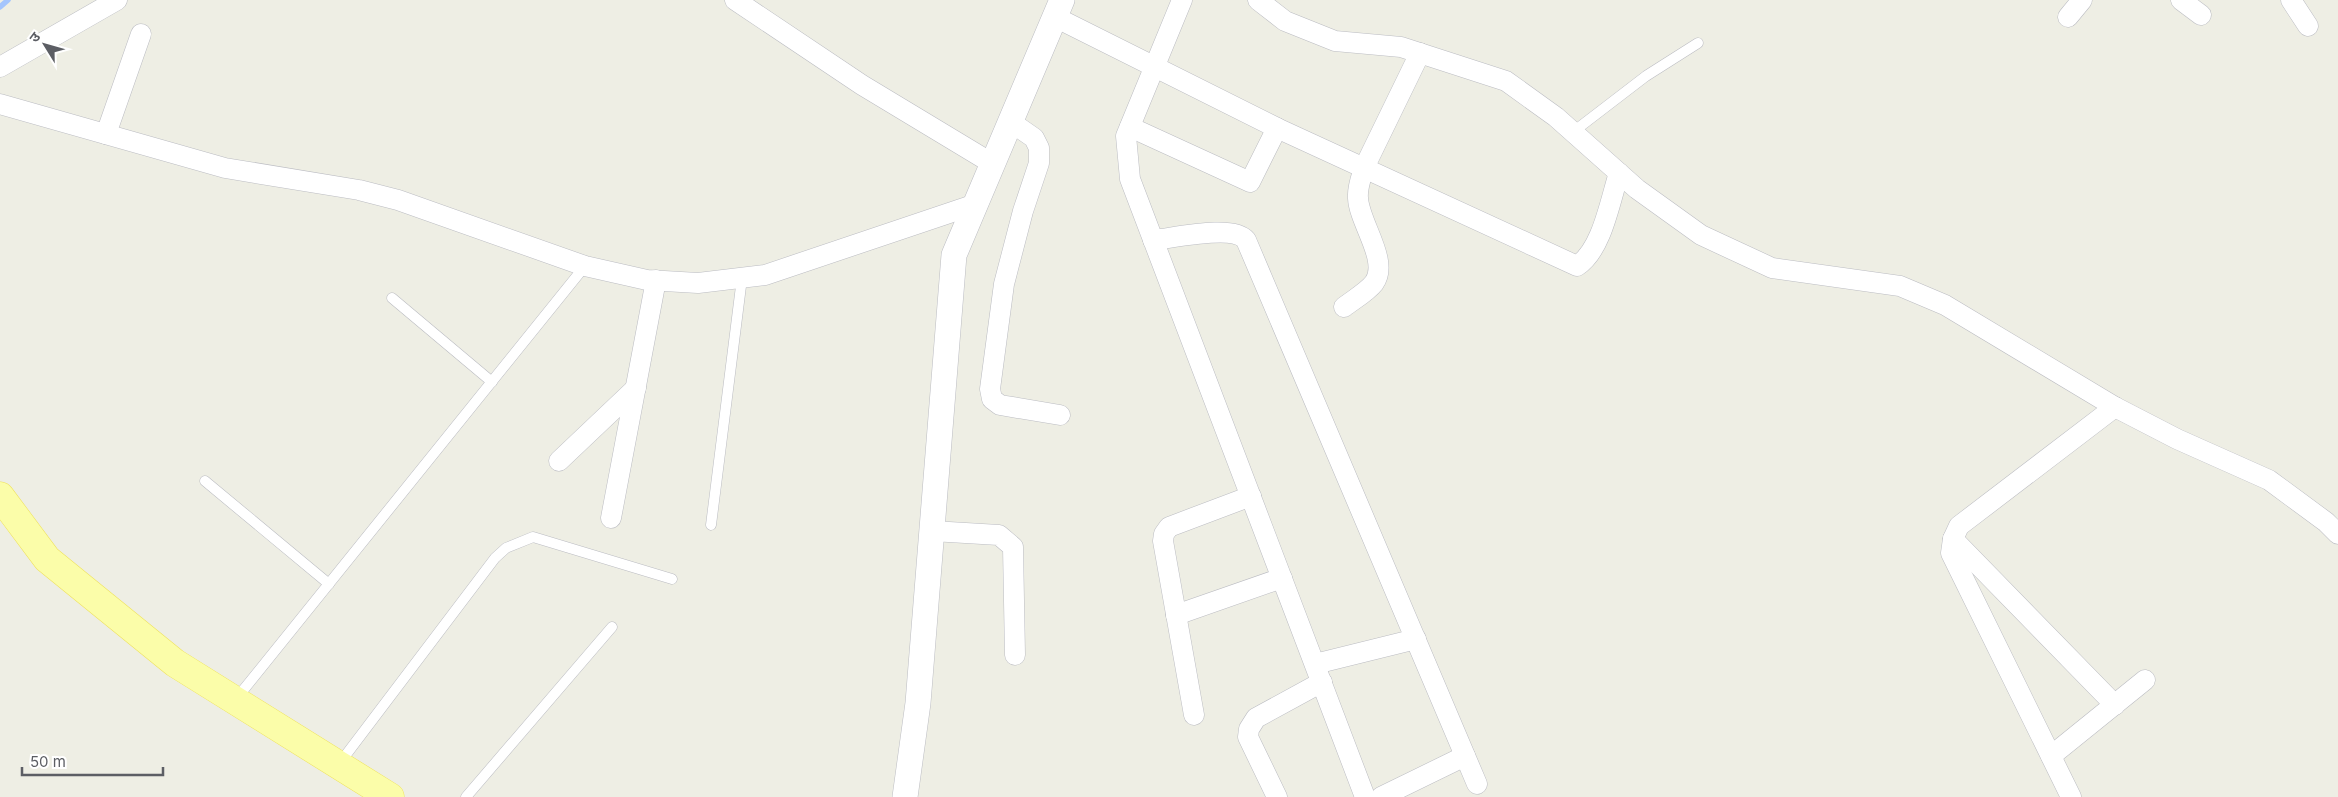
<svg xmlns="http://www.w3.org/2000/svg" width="2338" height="797" viewBox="0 0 2338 797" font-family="Inter,'Noto Sans Devanagari',sans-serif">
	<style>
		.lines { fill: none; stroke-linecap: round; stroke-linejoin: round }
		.stream { stroke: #a4c5fd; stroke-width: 5.5 }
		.service-casing { stroke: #bbbcc2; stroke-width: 11 }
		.minor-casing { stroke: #bbbcc2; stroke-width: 21 }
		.tertiary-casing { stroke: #bbbcc2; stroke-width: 26 }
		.primary-casing { stroke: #efe25c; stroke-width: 29 }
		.service { stroke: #fff; stroke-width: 10 }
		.minor { stroke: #fff; stroke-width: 20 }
		.tertiary { stroke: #fff; stroke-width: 25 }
		.primary { stroke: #fbfda9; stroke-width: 28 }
	</style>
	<rect width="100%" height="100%" fill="#eeeee4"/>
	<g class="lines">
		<polyline class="stream" points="0,7 8,0"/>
		<g class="service-casing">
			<g id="service">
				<polyline points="1573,132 1646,76 1698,43"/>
				<polyline points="392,298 492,382"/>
				<polyline points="205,481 329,584"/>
				<polyline points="711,525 742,278"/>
				<polyline points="236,699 585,266"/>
				<polyline points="339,764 495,558 506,548 533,537 672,579"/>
				<polyline points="466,797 612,627"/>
			</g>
		</g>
		<g class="minor-casing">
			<g id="minor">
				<polyline points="735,0 862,85 993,164"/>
				<polyline points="1182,0 1126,136 1130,179 1365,797"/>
				<polyline points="1258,0 1285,21 1335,41 1401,47 1506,81 1556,117 1637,189 1701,235 1772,268 1900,286 1945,305 2115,407 2177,439 2269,480 2326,522 2338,534"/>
				<polyline points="2181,0 2201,15"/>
				<polyline points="2291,0 2308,26"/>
				<polyline points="1055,17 1277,128"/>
				<polyline points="2068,17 2082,0"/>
				<polyline points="0,67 117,0"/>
				<polyline points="0,104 225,168 359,190 398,200 585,266 647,280 698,283 765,275 976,204"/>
				<polyline points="1011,122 1034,138 1039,148 1039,163 1023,211 1004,284 990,389 992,399 1000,405 1060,415"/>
				<path d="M1130,127L1250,182L1277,128L1577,266C1602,250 1610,201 1619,173"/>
				<polyline points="106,134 141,34"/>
				<path d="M1153,240C1174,238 1233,224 1246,240L1477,784"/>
				<path d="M1344,307C1353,300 1367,292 1374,283C1390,261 1359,223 1358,198C1357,188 1361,178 1364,168L1420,53"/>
				<polyline points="559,461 636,388"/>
				<polyline points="611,518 656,280"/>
				<polyline points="932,531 999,535 1013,547 1015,655"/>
				<polyline points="1953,539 2115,705"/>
				<polyline points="1176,615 1282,578"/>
				<polyline points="1315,664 1416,639"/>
				<polyline points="1194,715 1163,541 1164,534 1169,527 1251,496"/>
				<polyline points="2051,756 2145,680"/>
				<polyline points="1277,797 1248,737 1249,729 1256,718 1322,682"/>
				<polyline points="1381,797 1465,756"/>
				<polyline points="2071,797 1951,553 1953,539 1959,526 2115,407"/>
			</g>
		</g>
		<g class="tertiary-casing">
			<polyline id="tertiary" points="905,797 918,703 954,255 1062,0"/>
		</g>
		<g class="primary-casing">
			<polyline id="primary" points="0,496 47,559 175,663 390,797"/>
		</g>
		<use href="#service" class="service"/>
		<use href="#minor" class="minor"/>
		<use href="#tertiary" class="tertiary"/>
		<use href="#primary" class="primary"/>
	</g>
	<g transform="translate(45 45) rotate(307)" stroke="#ffffff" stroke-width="4" paint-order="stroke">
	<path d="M0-4L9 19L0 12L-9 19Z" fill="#5c5e64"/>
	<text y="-8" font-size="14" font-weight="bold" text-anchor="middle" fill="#5c5e64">उ</text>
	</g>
	<path d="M22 767v8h141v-8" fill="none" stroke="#5c5e64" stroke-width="2.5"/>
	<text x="30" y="767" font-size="15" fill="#5c5e64" stroke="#ffffff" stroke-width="4" paint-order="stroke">50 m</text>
</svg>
